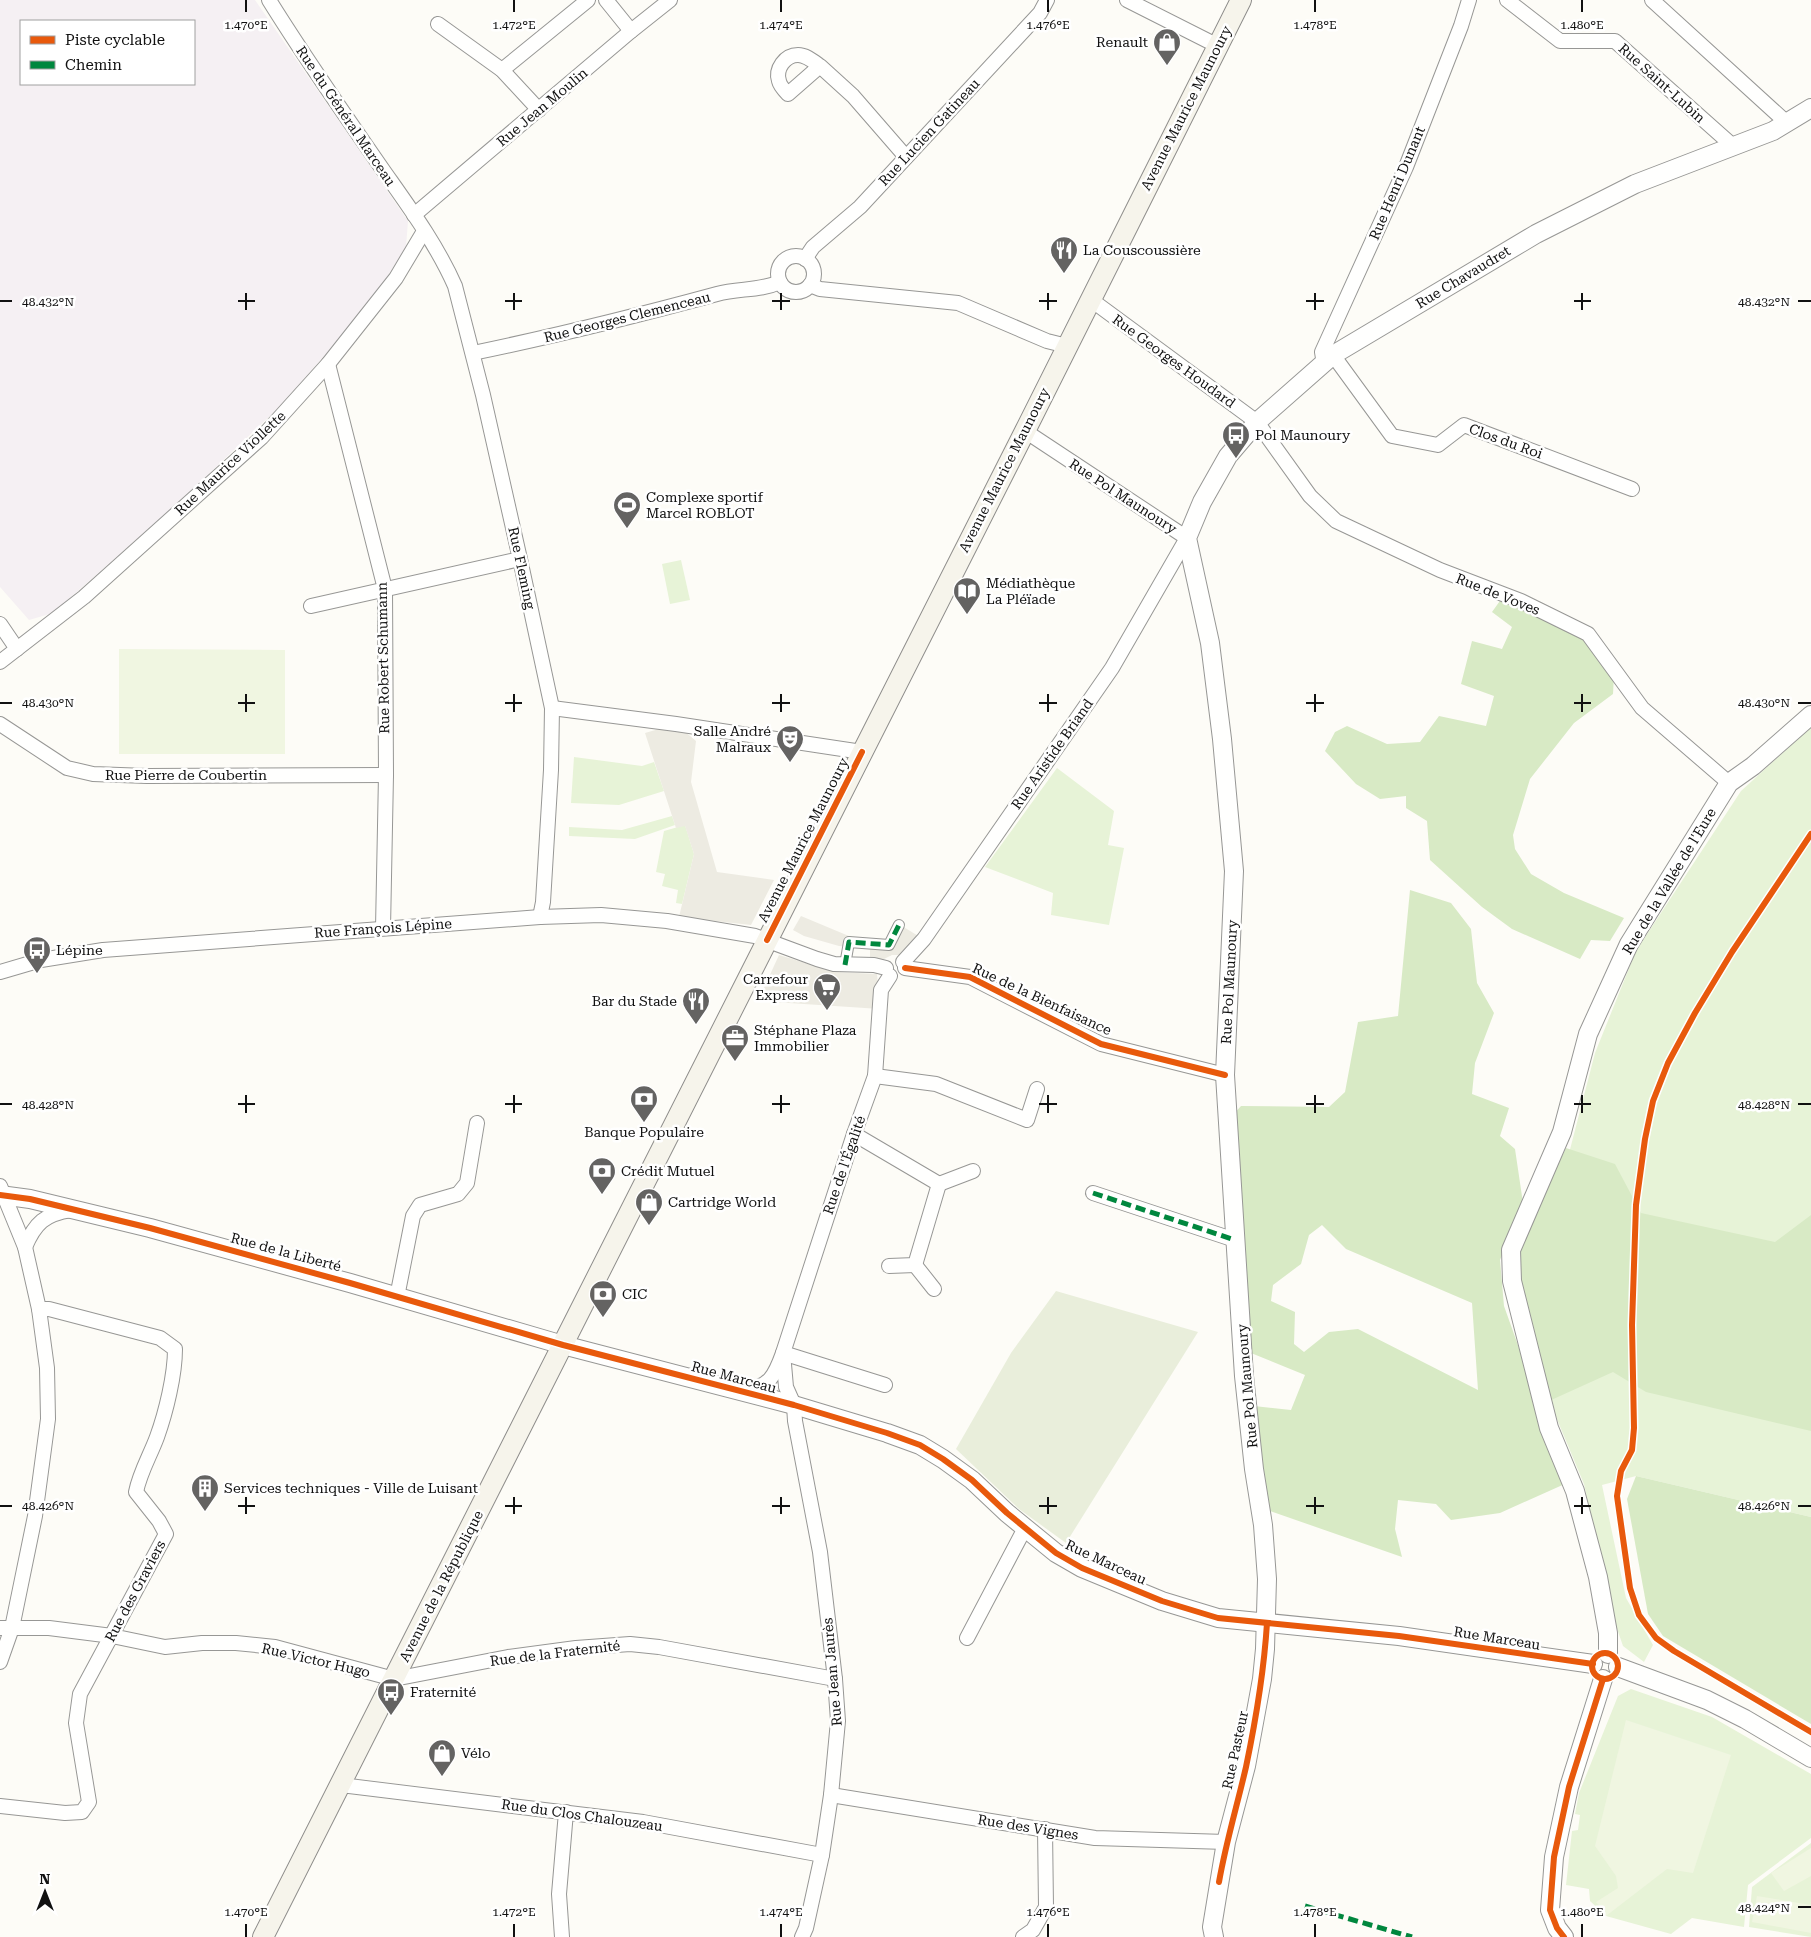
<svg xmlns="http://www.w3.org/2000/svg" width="1811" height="1937" viewBox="0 0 1811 1937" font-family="'Roboto Serif',serif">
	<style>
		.industrial { fill: #f5f0f3; fill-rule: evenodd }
		.green { fill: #e7f3d7 }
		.forest { fill: #d8eac5; fill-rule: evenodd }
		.cemetery { fill: #e9eedb }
		.pitch { fill: #f0f6e1 }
		.plaza { fill: #edebe2 }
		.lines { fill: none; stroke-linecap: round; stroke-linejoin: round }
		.pedestrian-casing { stroke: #979795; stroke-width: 12 }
		.minor-casing { stroke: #979795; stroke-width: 16 }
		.tertiary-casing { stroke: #979795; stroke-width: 20 }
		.secondary-casing { stroke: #8e8d8b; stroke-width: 22 }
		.pedestrian { stroke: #fffffe; stroke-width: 10 }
		.minor { stroke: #fffffe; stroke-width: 14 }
		.tertiary { stroke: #fffffe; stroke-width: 18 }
		.secondary { stroke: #f6f4eb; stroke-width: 20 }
		.quiet { stroke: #00873e; stroke-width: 5; stroke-dasharray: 10 5; stroke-linecap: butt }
		.cycleway-casing { stroke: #fff; stroke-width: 9 }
		.cycleway { stroke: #e8590c; stroke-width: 6 }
		.ticks { fill: none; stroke: #111; stroke-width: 2 }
		.labels { text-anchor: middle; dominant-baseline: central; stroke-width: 5; stroke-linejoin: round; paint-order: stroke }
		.poi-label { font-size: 14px; fill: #111; stroke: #fff; text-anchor: start }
		.street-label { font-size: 14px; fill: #111; stroke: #fff }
		.ticks-label { font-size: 12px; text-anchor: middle; fill: #111; stroke: #fff; stroke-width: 5; stroke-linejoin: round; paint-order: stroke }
	</style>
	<rect width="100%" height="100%" fill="#fdfcf7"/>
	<path class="industrial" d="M0,0H255L408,221L406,247L368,307L275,411L190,492L53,613L29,620L0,587ZM21,21H194V84H21Z"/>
	<g class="green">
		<polygon points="681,560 690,600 670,604 662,564"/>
		<polygon points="1811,727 1811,1517 1636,1476 1602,1485 1626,1598 1653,1645 1644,1662 1623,1646 1613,1617 1584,1484 1544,1388 1538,1273 1595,1053 1636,951 1741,791"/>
		<polygon points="574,757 642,766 654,762 664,791 619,805 571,803"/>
		<polygon points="1057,768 1114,811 1108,845 1124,848 1109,925 1051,915 1053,893 985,867"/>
		<polygon points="672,816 675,825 635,839 569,836 569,827 622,830"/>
		<polygon points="685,825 694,854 682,904 676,903 678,890 662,886 665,874 656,872 664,831"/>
		<polygon points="1631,1689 1712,1717 1811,1774 1811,1838 1748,1885 1744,1927 1692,1918 1671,1934 1606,1916 1590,1901 1589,1889 1566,1885 1572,1831 1578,1830 1580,1815 1575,1814 1579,1793 1618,1696"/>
		<polygon points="1811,1843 1811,1937 1749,1927 1752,1887"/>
	</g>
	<g class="forest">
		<polygon points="1502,598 1588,641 1614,676 1613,694 1574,723 1530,779 1513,835 1515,849 1531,874 1564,893 1624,918 1610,941 1591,940 1580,959 1512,929 1482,907 1430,860 1427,821 1406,808 1406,796 1380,799 1356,784 1325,751 1335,732 1347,726 1387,744 1420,742 1439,716 1486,726 1494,696 1461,684 1472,641 1502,649 1512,627 1492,612"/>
		<path d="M1410,890L1451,903L1471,929L1477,983L1494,1013L1475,1063L1472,1094L1509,1108L1500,1136L1515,1149L1523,1203L1500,1260L1504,1306L1567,1483L1500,1513L1451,1520L1436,1504L1398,1500L1395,1529L1402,1557L1270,1511L1254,1406L1291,1410L1305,1375L1251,1353L1232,1116L1241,1106L1329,1107L1345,1092L1358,1022L1398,1016ZM1322,1225L1346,1249L1472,1303L1478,1390L1358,1329L1329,1332L1304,1352L1294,1344L1295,1312L1271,1301L1273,1285L1301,1264L1309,1235Z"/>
		<polygon points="1566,1148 1615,1164 1641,1213 1775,1242 1811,1215 1811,1431 1646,1392 1613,1372 1549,1401 1523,1298 1517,1247"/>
		<polygon points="1636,1476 1811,1517 1811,1724 1663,1636 1648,1614 1627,1499"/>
	</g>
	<polygon class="cemetery" points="1056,1291 1198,1332 1066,1543 1019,1509 956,1449 1011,1353"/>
	<g class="pitch">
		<polygon points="119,649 285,650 285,754 119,754"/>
		<polygon points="1626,1720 1731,1755 1693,1873 1667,1869 1606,1916 1596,1902 1618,1888 1616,1876 1595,1846"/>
		<polygon points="1811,1848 1811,1876 1784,1891 1771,1873"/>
		<polygon points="1757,1896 1811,1905 1811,1933 1752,1922"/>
	</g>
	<g class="plaza">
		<polygon points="676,724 696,741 691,782 717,872 774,880 751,925 679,917 694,854 685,826 676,828 645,733"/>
		<polygon points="801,916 856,939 888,942 897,923 920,937 902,955 892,955 880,961 870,961 870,949 839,946 804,936 793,930"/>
		<polygon points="779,955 836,972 877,974 880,1009 758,1001"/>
	</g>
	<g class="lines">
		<g class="pedestrian-casing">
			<polyline id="pedestrian" points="845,965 849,942 889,945 899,925"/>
		</g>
		<g class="minor-casing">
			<g id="minor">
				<path d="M269,0C305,58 344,114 383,170C409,207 437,245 455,286L483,395L520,559L552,708L551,770L543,902L540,917"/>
				<polyline points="606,0 631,31"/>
				<polyline points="1127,0 1218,46"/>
				<polyline points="1507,0 1560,41 1615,41 1733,146"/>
				<polyline points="1652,0 1787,123"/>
				<polyline points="438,24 502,70 539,110"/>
				<path d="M820,66C813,61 806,55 798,55C785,55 775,69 779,81C780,86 784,90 788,94L820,66L853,96L906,157"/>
				<polyline points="502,70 588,0"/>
				<polyline points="414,215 631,31 670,0"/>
				<circle cx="796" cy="274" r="18"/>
				<polyline points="805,259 813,247 860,207 1040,13 1047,0"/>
				<polyline points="810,285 820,289 958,303 1047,341 1067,346"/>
				<polyline points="1090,299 1257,422 1310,496 1336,521 1440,570 1521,601 1588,634 1642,708 1729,783"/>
				<path d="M473,353C555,336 636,316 717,294C738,288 760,291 780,282"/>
				<polyline points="1333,355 1392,436 1438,445 1464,425 1632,489"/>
				<polyline points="328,364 385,589 386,775 383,928"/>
				<polyline points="1324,364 1322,352 1406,167 1461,26 1469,0"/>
				<polyline points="311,606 520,559"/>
				<polyline points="0,624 17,649"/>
				<polyline points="0,662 84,597 262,437 328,364 396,278 424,231"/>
				<polyline points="552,708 676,724 862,752"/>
				<polyline points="0,724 67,768 93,774 147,776 386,775"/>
				<polyline points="903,962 924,939 1112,668 1187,538 1025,431"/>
				<polyline points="905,968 970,977 1101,1044 1225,1075"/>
				<polyline points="0,972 41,960 103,950 540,917 601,915 667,921 755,936 817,959 834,964 874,965 886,968"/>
				<polyline points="875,1076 936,1084 1027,1120 1037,1089"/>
				<polyline points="854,1134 939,1184 915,1265 889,1266"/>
				<polyline points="939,1184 973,1171"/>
				<polyline points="0,1186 25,1247 39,1309 47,1368 48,1419 35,1516 12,1628 0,1662"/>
				<polyline points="1093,1193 1235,1240"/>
				<path d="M25,1247C35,1223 45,1214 71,1210"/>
				<polyline points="915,1265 934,1289"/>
				<polyline points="397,1297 413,1216 420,1205 458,1194 467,1183 477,1123"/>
				<path d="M744,1392C770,1385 774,1378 783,1353L885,1385"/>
				<polyline points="0,1628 49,1628 112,1636 165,1647 202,1643 236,1643 275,1647 394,1679 508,1657 576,1648 630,1644 659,1647 835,1679"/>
				<polyline points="967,1638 1025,1528"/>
				<polyline points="341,1785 643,1822 822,1855"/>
				<polyline points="831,1795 1095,1838 1226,1842"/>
				<path d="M0,1806L65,1813L82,1812L89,1802L76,1723L80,1694L166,1534L159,1521L136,1492C140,1472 150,1456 157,1437C166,1412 175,1375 175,1349L160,1338L49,1309H39"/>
				<polyline points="562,1937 559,1894 566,1812"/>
				<polyline points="802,1937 806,1928 822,1855 831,1795 838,1721 835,1679 820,1552 795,1421 794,1405 786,1387 783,1353 854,1134 875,1076 881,990 890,976"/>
				<polyline points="1023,1937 1033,1930 1046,1907 1045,1829"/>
			</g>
		</g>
		<g class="tertiary-casing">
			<g id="tertiary">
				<polyline points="0,1195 30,1199 150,1228 350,1283 563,1345 794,1405 887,1433 920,1445 943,1459 972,1480 1007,1513 1056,1553 1082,1568 1162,1601 1218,1618 1399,1636 1593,1664"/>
				<polyline points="1608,1654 1608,1633 1598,1577 1575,1491 1549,1428 1512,1281 1511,1250 1562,1132 1588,1034 1629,944 1729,783 1753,766 1811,715"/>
				<polyline points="1618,1667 1707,1700 1745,1719 1811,1758"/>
				<polyline points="1214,1937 1212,1927 1226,1842 1246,1766 1262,1679 1265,1649 1267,1579 1263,1525 1254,1469 1244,1376 1225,1075 1234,871 1222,739 1210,643 1187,538 1202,502 1228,456 1257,422 1333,355 1536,234 1635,184 1773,131 1811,108"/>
				<polyline points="1564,1937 1557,1928 1550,1910 1554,1857 1569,1787 1603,1679"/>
			</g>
		</g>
		<g class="secondary-casing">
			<polyline id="secondary" points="263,1937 1025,431 1241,0"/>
		</g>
		<use href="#pedestrian" class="pedestrian"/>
		<use href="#minor" class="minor"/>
		<use href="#tertiary" class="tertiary"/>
		<use href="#secondary" class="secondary"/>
		<g class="quiet">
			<polyline points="845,965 849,942 889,945 899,925"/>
			<polyline points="1093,1193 1235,1240"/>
			<polyline points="1305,1906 1412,1937"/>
		</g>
		<g class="cycleway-casing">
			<g id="cycleway">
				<polyline points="1811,834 1732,952 1695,1013 1668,1063 1653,1101 1645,1139 1636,1205 1632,1325 1634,1428 1632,1450 1621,1471 1617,1496 1630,1588 1639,1615 1656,1638 1674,1651 1811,1732"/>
				<polyline points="767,940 862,752"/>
				<polyline points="905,968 970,977 1101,1044 1225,1075"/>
				<polyline points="0,1195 30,1199 150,1228 350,1283 563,1345 794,1405 887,1433 920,1445 943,1459 972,1480 1007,1513 1056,1553 1082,1568 1162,1601 1218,1618 1399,1636 1593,1664"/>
				<circle cx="1605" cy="1666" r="13"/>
				<path d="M1219,1882C1226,1842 1237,1806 1246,1767C1256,1719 1264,1671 1267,1623"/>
				<polyline points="1564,1937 1557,1928 1550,1910 1554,1857 1569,1787 1603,1679"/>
			</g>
		</g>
		<use href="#cycleway" class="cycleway"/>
	</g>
	<path class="ticks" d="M246,0V12M514,0V12M781,0V12M1048,0V12M1315,0V12M1582,0V12M246,293V310M514,293V310M781,293V310M1048,293V310M1315,293V310M1582,293V310M0,301H12M238,301H255M505,301H522M772,301H790M1039,301H1057M1306,301H1324M1574,301H1591M1798,301H1811M246,694V712M514,694V712M781,694V712M1048,694V712M1315,694V712M1582,694V712M0,703H12M238,703H255M505,703H522M772,703H790M1039,703H1057M1306,703H1324M1574,703H1591M1798,703H1811M246,1095V1113M514,1095V1113M781,1095V1113M1048,1095V1113M1315,1095V1113M1582,1095V1113M0,1104H12M238,1104H255M505,1104H522M772,1104H790M1039,1104H1057M1306,1104H1324M1574,1104H1591M1798,1104H1811M246,1497V1514M514,1497V1514M781,1497V1514M1048,1497V1514M1315,1497V1514M1582,1497V1514M0,1506H12M238,1506H255M505,1506H522M772,1506H790M1039,1506H1057M1306,1506H1324M1574,1506H1591M1798,1506H1811M1798,1907H1811M246,1924V1937M514,1924V1937M781,1924V1937M1048,1924V1937M1315,1924V1937M1582,1924V1937"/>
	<defs>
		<g id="shop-pin" transform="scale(1.4375)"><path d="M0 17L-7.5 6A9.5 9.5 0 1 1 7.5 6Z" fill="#646362" stroke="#fff"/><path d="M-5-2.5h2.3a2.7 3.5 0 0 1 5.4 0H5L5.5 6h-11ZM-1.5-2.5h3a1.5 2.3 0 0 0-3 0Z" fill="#fff"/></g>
		<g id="restaurant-pin" transform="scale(1.4375)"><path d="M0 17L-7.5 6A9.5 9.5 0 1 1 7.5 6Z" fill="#646362" stroke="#fff"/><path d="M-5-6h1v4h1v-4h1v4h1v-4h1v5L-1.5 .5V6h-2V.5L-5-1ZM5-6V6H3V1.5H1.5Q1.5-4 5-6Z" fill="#fff"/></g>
		<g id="bus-pin" transform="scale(1.4375)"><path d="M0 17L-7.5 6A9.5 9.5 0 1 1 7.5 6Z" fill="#646362" stroke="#fff"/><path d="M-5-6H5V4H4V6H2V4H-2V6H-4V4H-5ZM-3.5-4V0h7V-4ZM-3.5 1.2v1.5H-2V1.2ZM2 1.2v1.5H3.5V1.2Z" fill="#fff"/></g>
		<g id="stadium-pin" transform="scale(1.4375)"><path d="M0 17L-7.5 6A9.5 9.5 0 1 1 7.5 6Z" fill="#646362" stroke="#fff"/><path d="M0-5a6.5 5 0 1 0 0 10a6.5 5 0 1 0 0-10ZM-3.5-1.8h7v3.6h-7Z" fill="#fff"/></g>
		<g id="library-pin" transform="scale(1.4375)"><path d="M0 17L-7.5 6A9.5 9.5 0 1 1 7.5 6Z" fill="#646362" stroke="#fff"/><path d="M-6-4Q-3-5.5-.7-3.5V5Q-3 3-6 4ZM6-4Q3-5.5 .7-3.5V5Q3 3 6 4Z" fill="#fff"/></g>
		<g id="theatre-pin" transform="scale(1.4375)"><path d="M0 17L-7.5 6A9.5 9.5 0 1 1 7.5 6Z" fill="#646362" stroke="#fff"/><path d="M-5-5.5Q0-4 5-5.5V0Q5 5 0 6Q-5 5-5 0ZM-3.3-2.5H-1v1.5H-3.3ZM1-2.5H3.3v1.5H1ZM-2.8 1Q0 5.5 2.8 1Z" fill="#fff"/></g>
		<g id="supermarket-pin" transform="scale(1.4375)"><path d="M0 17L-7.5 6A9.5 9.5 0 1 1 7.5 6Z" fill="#646362" stroke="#fff"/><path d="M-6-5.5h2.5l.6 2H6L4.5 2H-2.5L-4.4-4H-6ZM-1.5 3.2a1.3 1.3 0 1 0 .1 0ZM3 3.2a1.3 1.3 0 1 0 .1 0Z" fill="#fff"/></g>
		<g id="office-pin" transform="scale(1.4375)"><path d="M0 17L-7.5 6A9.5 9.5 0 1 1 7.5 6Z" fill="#646362" stroke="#fff"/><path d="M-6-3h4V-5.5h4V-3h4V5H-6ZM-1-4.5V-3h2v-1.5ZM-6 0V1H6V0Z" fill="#fff"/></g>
		<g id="bank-pin" transform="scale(1.4375)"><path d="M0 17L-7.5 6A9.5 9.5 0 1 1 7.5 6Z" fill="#646362" stroke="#fff"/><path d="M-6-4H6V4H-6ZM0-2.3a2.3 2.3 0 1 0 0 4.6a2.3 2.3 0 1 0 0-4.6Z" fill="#fff"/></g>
		<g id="building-pin" transform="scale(1.4375)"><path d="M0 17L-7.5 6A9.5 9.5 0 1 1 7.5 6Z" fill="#646362" stroke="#fff"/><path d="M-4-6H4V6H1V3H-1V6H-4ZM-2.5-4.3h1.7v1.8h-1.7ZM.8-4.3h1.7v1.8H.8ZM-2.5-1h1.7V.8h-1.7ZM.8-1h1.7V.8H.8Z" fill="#fff"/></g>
	</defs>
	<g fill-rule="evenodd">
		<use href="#shop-pin" x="1167" y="42"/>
		<use href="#restaurant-pin" x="1064" y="250"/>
		<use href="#bus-pin" x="1236" y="435"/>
		<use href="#stadium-pin" x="627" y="505"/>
		<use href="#library-pin" x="967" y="591"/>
		<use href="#theatre-pin" x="790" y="739"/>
		<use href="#bus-pin" x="37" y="950"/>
		<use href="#supermarket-pin" x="827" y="987"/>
		<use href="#restaurant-pin" x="696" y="1001"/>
		<use href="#office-pin" x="735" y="1038"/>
		<use href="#bank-pin" x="644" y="1099"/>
		<use href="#bank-pin" x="602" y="1171"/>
		<use href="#shop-pin" x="649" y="1202"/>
		<use href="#bank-pin" x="603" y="1294"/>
		<use href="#building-pin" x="205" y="1488"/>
		<use href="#bus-pin" x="391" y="1692"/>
		<use href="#shop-pin" x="442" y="1753"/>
	</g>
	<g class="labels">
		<g class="poi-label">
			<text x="1148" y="42" text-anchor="end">Renault</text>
			<text x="1083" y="250">La Couscoussière</text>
			<text x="1255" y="435">Pol Maunoury</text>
			<text x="646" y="497">Complexe sportif<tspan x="646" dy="16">Marcel ROBLOT</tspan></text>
			<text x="986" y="583">Médiathèque<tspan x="986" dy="16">La Pléïade</tspan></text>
			<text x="771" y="731" text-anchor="end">Salle André<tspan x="771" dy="16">Malraux</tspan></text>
			<text x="56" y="950">Lépine</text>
			<text x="808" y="979" text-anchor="end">Carrefour<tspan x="808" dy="16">Express</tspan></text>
			<text x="677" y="1001" text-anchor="end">Bar du Stade</text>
			<text x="754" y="1030">Stéphane Plaza<tspan x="754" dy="16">Immobilier</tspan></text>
			<text x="644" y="1132" text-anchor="middle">Banque Populaire</text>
			<text x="621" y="1171">Crédit Mutuel</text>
			<text x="668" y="1202">Cartridge World</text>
			<text x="622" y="1294">CIC</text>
			<text x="224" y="1488">Services techniques - Ville de Luisant</text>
			<text x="410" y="1692">Fraternité</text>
			<text x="461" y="1753">Vélo</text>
		</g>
		<g class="street-label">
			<text transform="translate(1662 83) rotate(42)">Rue Saint-Lubin</text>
			<text transform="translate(542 107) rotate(-40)">Rue Jean Moulin</text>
			<text transform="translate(1186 108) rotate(-63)">Avenue Maurice Maunoury</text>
			<text transform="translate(346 116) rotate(56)">Rue du Général Marceau</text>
			<text transform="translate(929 132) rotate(-47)">Rue Lucien Gatineau</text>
			<text transform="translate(1397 183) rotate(-67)">Rue Henri Dunant</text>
			<text transform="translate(1463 277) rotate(-31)">Rue Chavaudret</text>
			<text transform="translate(627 317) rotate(-14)">Rue Georges Clemenceau</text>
			<text transform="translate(1174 361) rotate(36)">Rue Georges Houdard</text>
			<text transform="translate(1506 441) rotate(20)">Clos du Roi</text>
			<text transform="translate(230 463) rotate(-43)">Rue Maurice Viollette</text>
			<text transform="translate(1004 470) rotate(-63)">Avenue Maurice Maunoury</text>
			<text transform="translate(1123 496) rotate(33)">Rue Pol Maunoury</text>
			<text transform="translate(522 568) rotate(78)">Rue Fleming</text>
			<text transform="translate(1498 594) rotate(22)">Rue de Voves</text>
			<text transform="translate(383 658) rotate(-91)">Rue Robert Schumann</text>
			<text transform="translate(1052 754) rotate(-55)">Rue Aristide Briand</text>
			<text x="186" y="775">Rue Pierre de Coubertin</text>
			<text transform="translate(803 840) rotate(-63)">Avenue Maurice Maunoury</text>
			<text transform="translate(1669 881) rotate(-59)">Rue de la Vallée de l'Eure</text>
			<text transform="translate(383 928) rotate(-4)">Rue François Lépine</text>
			<text transform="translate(1229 982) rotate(-87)">Rue Pol Maunoury</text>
			<text transform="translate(1042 999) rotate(25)">Rue de la Bienfaisance</text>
			<text transform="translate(844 1165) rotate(-71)">Rue de l'Égalité</text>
			<text transform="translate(286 1252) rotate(15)">Rue de la Liberté</text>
			<text transform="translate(734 1377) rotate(15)">Rue Marceau</text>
			<text transform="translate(1247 1386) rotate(-95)">Rue Pol Maunoury</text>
			<text transform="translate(1106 1562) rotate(25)">Rue Marceau</text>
			<text transform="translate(441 1586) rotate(-63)">Avenue de la République</text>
			<text transform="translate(135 1591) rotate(-62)">Rue des Graviers</text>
			<text transform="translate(1497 1638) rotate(9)">Rue Marceau</text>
			<text transform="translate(555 1653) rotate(-7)">Rue de la Fraternité</text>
			<text transform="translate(316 1660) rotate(13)">Rue Victor Hugo</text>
			<text transform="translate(832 1672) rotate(-95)">Rue Jean Jaurès</text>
			<text transform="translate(1235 1750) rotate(-78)">Rue Pasteur</text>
			<text transform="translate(582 1815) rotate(8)">Rue du Clos Chalouzeau</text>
			<text transform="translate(1028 1827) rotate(9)">Rue des Vignes</text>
		</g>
	</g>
	<g class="ticks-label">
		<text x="246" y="29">1.470°E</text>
		<text x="514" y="29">1.472°E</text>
		<text x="781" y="29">1.474°E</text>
		<text x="1048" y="29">1.476°E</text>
		<text x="1315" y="29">1.478°E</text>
		<text x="1582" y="29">1.480°E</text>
		<text x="48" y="306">48.432°N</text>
		<text x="1764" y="306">48.432°N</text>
		<text x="48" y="707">48.430°N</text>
		<text x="1764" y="707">48.430°N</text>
		<text x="48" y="1109">48.428°N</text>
		<text x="1764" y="1109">48.428°N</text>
		<text x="48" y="1510">48.426°N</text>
		<text x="1764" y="1510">48.426°N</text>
		<text x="1764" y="1912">48.424°N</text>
		<text x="246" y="1916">1.470°E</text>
		<text x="514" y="1916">1.472°E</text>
		<text x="781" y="1916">1.474°E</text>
		<text x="1048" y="1916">1.476°E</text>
		<text x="1315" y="1916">1.478°E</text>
		<text x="1582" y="1916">1.480°E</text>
	</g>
	<rect x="20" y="20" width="175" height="65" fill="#ffffff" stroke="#a0a0a0"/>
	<rect x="30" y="36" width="25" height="8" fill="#e8590c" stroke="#a0a0a0"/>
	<text x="65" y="45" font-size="15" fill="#111111">Piste cyclable</text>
	<rect x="30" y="61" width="25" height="8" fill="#00873e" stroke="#a0a0a0"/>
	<text x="65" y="70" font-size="15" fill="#111111">Chemin</text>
	<g transform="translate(45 1892)" stroke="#ffffff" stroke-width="4" paint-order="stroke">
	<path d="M0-4L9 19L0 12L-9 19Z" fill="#111111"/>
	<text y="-8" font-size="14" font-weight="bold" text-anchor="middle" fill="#111111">N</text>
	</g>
</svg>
